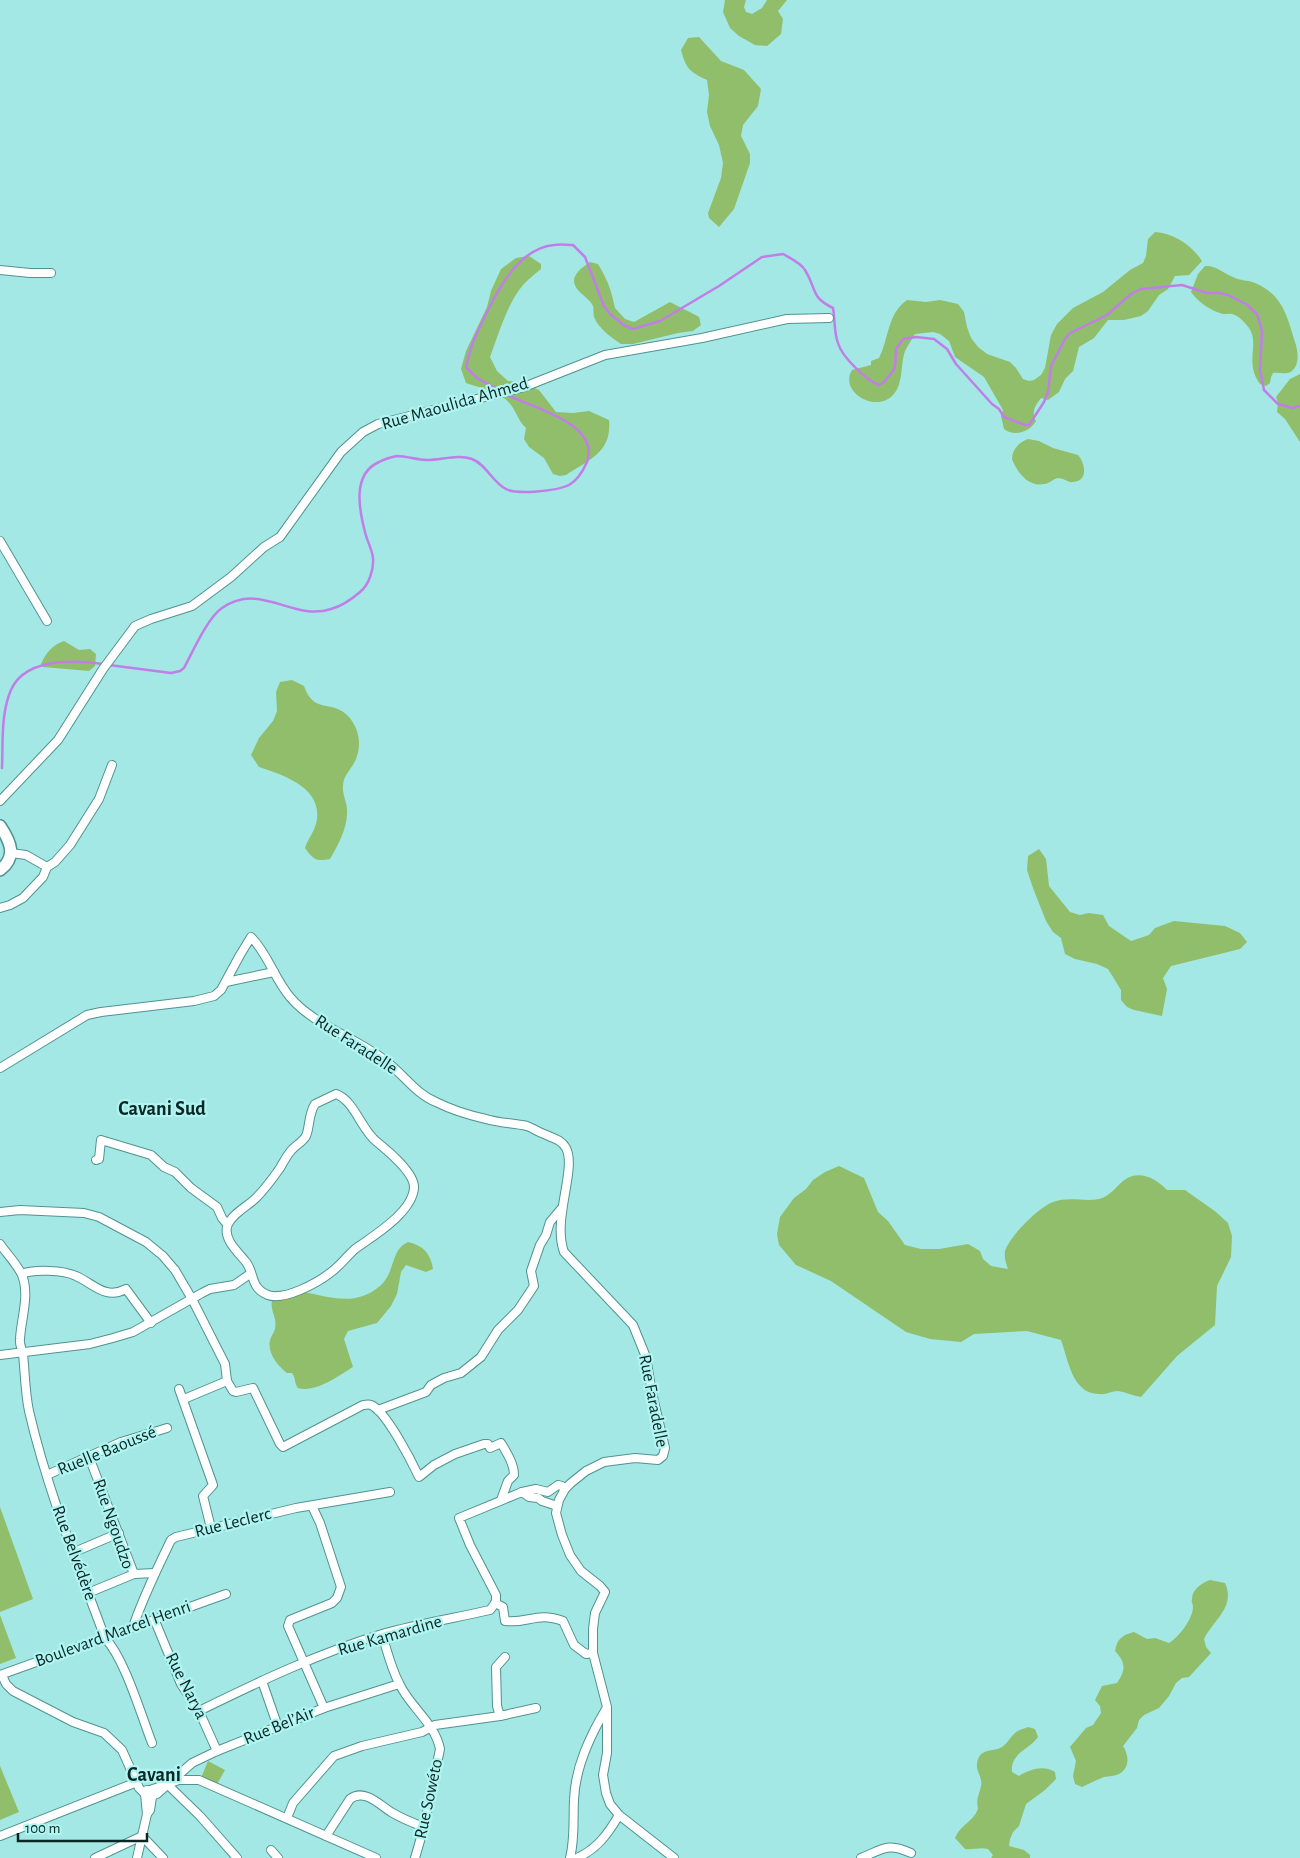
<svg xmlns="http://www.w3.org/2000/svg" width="1300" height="1858" viewBox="0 0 1300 1858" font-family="'Alegreya Sans',sans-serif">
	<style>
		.green { fill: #91be6a }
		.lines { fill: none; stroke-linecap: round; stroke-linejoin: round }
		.stream { stroke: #c17ee9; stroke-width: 2.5 }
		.street-casing { stroke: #509390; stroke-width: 10 }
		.secondary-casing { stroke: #509390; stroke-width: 14 }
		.street { stroke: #fff; stroke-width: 8 }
		.secondary { stroke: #fff; stroke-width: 11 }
		.labels { text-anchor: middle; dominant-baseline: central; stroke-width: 4.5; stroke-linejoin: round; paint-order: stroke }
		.street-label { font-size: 18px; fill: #0a2726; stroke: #b0f5f2 }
		.quarter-label { font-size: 20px; font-weight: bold; fill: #0a2726; stroke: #b0f5f2 }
	</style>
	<rect width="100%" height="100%" fill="#a3e8e4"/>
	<g class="green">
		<polygon points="725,0 746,0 744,7 746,12 752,14 762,8 767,0 787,0 778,11 783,19 781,34 767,46 755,45 739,36 730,28 723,12"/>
		<path d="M699,37L721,61L744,70L761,89L758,106L743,125L741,136L750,154V163L734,209L719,227L709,218L708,213L721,178L723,163L719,145L710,126L707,112L709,95L707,80C690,72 686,69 681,50L688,38Z"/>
		<path d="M1155,232C1173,233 1192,245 1202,261L1189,275L1175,276L1168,289L1159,295L1148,311L1141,316L1124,320H1108L1094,338L1079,347L1073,371L1065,379L1059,392L1048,400L1041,398C1035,406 1031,412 1036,421C1030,432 1014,437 1004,429L1001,416L1003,410L984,377L955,357L949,341L940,334L933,332L915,334C912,339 908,345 905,351C900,365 904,385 892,396C874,413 839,391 852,370L871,365V361L879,358C889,339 887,314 907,300L926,302L940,300L958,304L964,312L967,327L971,338L978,347L987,354L1010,362L1016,368L1023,379L1029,381L1034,380L1041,375L1045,368L1051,335L1057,324L1073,308L1103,292L1130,270L1143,263L1146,256L1148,239Z"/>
		<path d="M529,256L541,264V269C535,274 528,279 523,285C507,304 499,333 490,357L497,371L508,381L521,382L539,390L556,412L573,413L589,411L609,420C612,452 590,459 566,475L560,476L553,474L544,458L529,447L524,439L526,428C519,422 517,413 511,405C502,392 480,388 466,383L461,369L466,351L487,307L491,291L501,269L516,258Z"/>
		<path d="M590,262L598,264C608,281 611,289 615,308L625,319L634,322L670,302C672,303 698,316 699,317C700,319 700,323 701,325L693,331L678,333L633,344H621C612,338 598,328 594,317C593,313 594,309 593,306C591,301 586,298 582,294C566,280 577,271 590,262Z"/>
		<path d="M1205,266C1216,265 1223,273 1233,277C1240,281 1248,280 1255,283C1283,295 1287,316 1295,342C1298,351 1300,364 1292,371C1287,375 1279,372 1273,373L1271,377L1270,383L1266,386L1260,384C1244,363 1260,344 1249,328C1245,323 1241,318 1235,315C1231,313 1227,314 1223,314C1211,311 1198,302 1191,292L1198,274Z"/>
		<polygon points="1300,374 1300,442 1285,419 1277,412 1278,403 1276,397 1290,379"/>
		<path d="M1028,439L1039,441L1053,448L1078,455C1085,463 1089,481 1073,482C1068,483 1064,478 1058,478C1053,479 1049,484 1044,484C1028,487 1017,472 1012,459C1012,450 1019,442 1028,439Z"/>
		<path d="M64,641L79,650L90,649L96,654L95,666L89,671L43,667L41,664C46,653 52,645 64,641Z"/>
		<path d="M292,680L304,686C314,715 332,699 348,716C359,728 362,744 356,759C352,769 343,775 343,786C342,795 348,804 347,813C347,829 338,845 330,859C316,862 313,859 305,848C308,839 316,829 317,819C321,787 283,775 259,767L251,755L259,738L273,721L277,711L276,692L280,682Z"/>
		<polygon points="1039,849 1046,859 1049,886 1070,912 1080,915 1089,913 1103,915 1109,926 1131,941 1149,935 1155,928 1174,921 1225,926 1240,933 1247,942 1240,949 1171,966 1163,978 1167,989 1162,1016 1134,1010 1127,1007 1121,1000 1121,990 1108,969 1097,964 1075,959 1065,954 1061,938 1053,932 1046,921 1033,888 1027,870 1028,856"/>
		<path d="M839,1166L864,1178L878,1212L888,1221L905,1245L921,1249H939L968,1244L980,1251L983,1259L991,1266L1008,1269C1006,1263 1004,1258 1005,1251C1009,1237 1039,1207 1053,1202C1068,1196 1085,1202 1099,1199C1110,1196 1115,1188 1123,1181C1139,1169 1155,1178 1167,1190H1185L1216,1212L1228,1223L1232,1236L1231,1257L1217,1286L1215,1325L1177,1356L1141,1397C1133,1396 1126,1392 1118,1391C1112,1391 1106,1395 1099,1394C1072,1394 1068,1359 1061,1340L1027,1331L974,1334L961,1342L930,1339L906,1332L831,1281L796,1265L779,1245L777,1234L780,1217L794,1198L806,1189L813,1180L825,1172Z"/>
		<path d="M408,1242C423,1245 431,1254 433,1269L426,1272L406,1265L401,1272L397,1294L391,1306L377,1323L348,1331L344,1339L353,1367C338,1376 316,1393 298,1388C294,1383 296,1378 292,1373H287C278,1366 267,1353 270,1340C271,1336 274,1333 275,1329C278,1314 266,1310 275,1291C312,1285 346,1315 380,1286C396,1272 390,1250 408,1242Z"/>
		<polygon points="0,1507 33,1599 0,1612"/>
		<path d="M1210,1580L1225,1583C1236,1607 1213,1620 1204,1639L1206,1647L1211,1653L1189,1677L1182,1678L1176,1683L1169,1696L1159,1708L1144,1715L1139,1720L1137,1728L1123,1746C1129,1755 1130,1768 1119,1774C1115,1776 1109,1776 1104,1777C1096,1780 1089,1784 1082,1787L1075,1784L1073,1776L1076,1761L1070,1747L1086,1728L1093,1725L1101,1713L1100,1706L1095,1700L1102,1686L1117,1683C1126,1670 1126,1663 1115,1651C1117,1639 1122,1635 1134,1632L1147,1639L1155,1638L1169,1643C1178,1638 1193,1619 1193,1607C1193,1604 1191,1602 1192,1599C1192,1589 1202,1583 1210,1580Z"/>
		<polygon points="0,1615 16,1658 0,1664"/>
		<path d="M1028,1727L1035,1729L1038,1737C1029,1750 1010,1753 1012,1772L1019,1776C1031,1769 1043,1765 1055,1772L1056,1779L1045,1790L1026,1804L1019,1826L1013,1832L1010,1839L1009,1846L1024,1850L1030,1855V1858H991L993,1855L988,1849C980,1847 973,1850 965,1849L955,1838C960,1825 973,1822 978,1809C976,1797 979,1796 981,1786C983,1778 976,1772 977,1764C979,1748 991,1752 1000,1748C1007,1745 1009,1738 1014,1734C1018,1730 1023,1729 1028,1727Z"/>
		<polygon points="208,1761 225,1770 216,1786 201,1778"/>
		<polygon points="0,1766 19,1812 0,1820"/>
	</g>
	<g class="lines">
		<g class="stream">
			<path d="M501,391L477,378L466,367C470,346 477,333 486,314C499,287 520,248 554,245C560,244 567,245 573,245L585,257L604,306L610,314L625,326L633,329L660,321L719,286L762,257L783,254C790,258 801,263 805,270C817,289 810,297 833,308C835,319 834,333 838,343C842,357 866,380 879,385L884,382L893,371L895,366L896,349L903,339L916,337L934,339L947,349L956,364L992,404L999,409L1004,417L1025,425H1029L1044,402L1048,392L1051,366L1065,339L1070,333L1107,315L1131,294L1141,289L1182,285L1207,293H1220L1228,295L1246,304L1257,314L1262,331L1260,370L1264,390L1278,404L1293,408L1300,406"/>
			<path d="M109,665L171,673L180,671L184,668C192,653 208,617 222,608C261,581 293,622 331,609C342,606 352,599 360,592C369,585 374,569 373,558C372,549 367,541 365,532C359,509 352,474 379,462C384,459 392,457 397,456C407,456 417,460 427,460C442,460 458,454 472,459C487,465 492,482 506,489C517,495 557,491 569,485C578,480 583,471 587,462C601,423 530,407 505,394"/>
			<path d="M2,768C3,744 1,718 9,695C21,657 72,660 103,664"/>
		</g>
		<g class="street-casing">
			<g id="street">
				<polyline points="0,270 30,273 51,273"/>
				<polyline points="0,541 47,621"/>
				<polyline points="0,801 58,740 103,669 135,626 151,619 192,606 231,577 264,547 280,537 341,452 363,432 378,424 524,387 605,355 702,338 787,319 829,318"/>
				<polyline points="11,853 26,855 47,867"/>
				<polyline points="0,908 10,905 23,898 43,877 47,867 55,862 70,845 99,799 112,765"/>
				<polyline points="226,982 274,972"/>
				<path d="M0,1068L87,1015L101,1012L194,1001L214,996L221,990L240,955L251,937C268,954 274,978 290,997C313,1025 359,1039 387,1062C404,1075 416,1094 436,1102C452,1110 468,1115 486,1119C499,1123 513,1123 527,1126C533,1128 538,1132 544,1134C552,1138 561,1139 566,1148C577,1169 552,1219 564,1252L633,1325L646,1357L652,1393L665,1448L663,1456L658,1460L635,1458L604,1462L586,1471L571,1483L565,1489L559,1500L556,1513L562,1535L570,1555L581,1571L600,1586L605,1592L595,1613L593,1629V1653L607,1707V1753L603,1775L606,1793L610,1804L619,1815L674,1858"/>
				<path d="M336,1094C355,1101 361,1130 377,1142C388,1151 415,1173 414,1188C412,1213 373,1236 355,1249C346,1257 340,1266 330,1273C317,1283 284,1301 268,1295C250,1288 255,1274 246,1262C238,1252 224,1240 227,1227C230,1215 248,1206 256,1198C265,1189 273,1178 280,1168C283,1163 286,1157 290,1152C294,1146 302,1143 306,1136C310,1127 308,1115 315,1104Z"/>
				<polyline points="96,1160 99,1159 101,1140 151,1155 164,1167 175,1172 191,1188 217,1207 222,1218 227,1224"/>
				<path d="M0,1212L20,1210L84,1213L99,1217L146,1242L163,1256L175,1270L192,1299L225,1364L227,1381L233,1391L236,1392L253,1388L280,1444L283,1447L363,1405C366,1405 368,1404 371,1405C386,1411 412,1462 419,1477L434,1465L455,1454L484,1444H488L490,1448L501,1443C507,1453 514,1464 514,1475L508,1481L501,1500"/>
				<path d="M0,1244C7,1254 17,1264 22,1275C30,1295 21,1319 20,1339C19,1344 22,1349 23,1354C25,1373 25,1392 29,1411C47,1489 77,1563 105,1638C125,1659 141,1715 152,1743"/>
				<path d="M22,1274C33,1269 64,1270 76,1276C94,1284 105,1300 126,1289L151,1323"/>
				<polyline points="0,1355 90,1344 113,1338 133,1332 202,1293 210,1289 234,1285 250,1274"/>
				<polyline points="179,1389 213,1485 203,1496 211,1528"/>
				<polyline points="184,1399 227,1381"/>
				<polyline points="378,1410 426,1392 431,1385 444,1378 461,1373 481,1357 498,1330 518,1310 534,1286 531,1271 540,1245 546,1235 550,1222 561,1209"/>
				<polyline points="47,1475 121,1442 167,1428"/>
				<polyline points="522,1492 536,1489 548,1492 558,1485 562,1486 565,1489"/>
				<polyline points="312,1506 320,1523 341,1587 337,1598 332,1603 290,1620 288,1626 324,1708"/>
				<polyline points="72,1553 119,1533"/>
				<polyline points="134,1574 155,1573"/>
				<polyline points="88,1593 134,1574 89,1457"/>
				<path d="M495,1603L503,1607L505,1621C528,1624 537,1611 563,1621L574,1645L586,1654L593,1653"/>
				<polyline points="155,1621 181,1684 199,1711 217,1751"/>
				<path d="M133,1627C143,1597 157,1569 171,1540L176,1537L296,1508L390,1492"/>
				<path d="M382,1635C387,1650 391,1668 399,1683C409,1706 435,1723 440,1749L424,1827L415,1858"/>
				<polyline points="0,1675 226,1594"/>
				<polyline points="2,1675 6,1684 13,1691 73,1722 104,1733 122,1750 139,1788 145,1794"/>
				<polyline points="262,1681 278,1727"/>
				<path d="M199,1711C258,1682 319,1653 382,1634C418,1624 455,1618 490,1610L496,1602V1595L470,1545L459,1518L522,1492L529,1497L538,1498L542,1501L557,1506"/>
				<polyline points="500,1716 497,1706 496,1667 505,1657"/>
				<polyline points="167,1784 200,1816 237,1858"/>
				<polyline points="150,1790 179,1780 199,1780 376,1858"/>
				<polyline points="153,1795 157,1794 192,1763 217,1751 324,1708 399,1684"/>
				<polyline points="147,1814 150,1810 152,1797"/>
				<polyline points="287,1818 293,1803 334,1756 362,1746 422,1732 435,1725 500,1716 536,1708"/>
				<polyline points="0,1836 137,1782"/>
				<path d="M326,1836L350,1799C364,1788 380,1805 391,1812C401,1818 413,1823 424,1827"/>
				<polyline points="271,1850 278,1858"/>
				<polyline points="95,1858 142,1836 163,1858"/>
				<polyline points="137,1858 147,1814 145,1794 147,1790"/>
				<path d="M570,1858C575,1839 573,1819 574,1800C575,1767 590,1736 606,1709"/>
				<path d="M577,1858C597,1849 608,1834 619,1815"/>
				<path d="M861,1858C883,1849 888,1842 911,1853"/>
			</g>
		</g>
		<g class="secondary-casing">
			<path id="secondary" d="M0,826C11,842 17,857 0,870"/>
		</g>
		<use href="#street" class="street"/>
		<use href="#secondary" class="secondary"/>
	</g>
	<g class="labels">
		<g class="street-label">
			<text transform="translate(455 404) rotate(-16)">Rue Maoulida Ahmed</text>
			<text transform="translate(356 1045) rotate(33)">Rue Faradelle</text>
			<text transform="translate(653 1401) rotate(79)">Rue Faradelle</text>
			<text transform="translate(107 1451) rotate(-22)">Ruelle Baoussé</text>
			<text transform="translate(233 1523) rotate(-14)">Rue Leclerc</text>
			<text transform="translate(113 1524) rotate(71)">Rue Ngoudzo</text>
			<text transform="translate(74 1553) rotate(70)">Rue Belvédère</text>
			<text transform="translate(113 1634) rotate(-20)">Boulevard Marcel Henri</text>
			<text transform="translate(390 1636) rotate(-16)">Rue Kamardine</text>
			<text transform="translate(186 1686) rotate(63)">Rue Narya</text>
			<text transform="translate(279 1726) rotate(-22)">Rue Bel’Air</text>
			<text transform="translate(429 1799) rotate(-78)">Rue Sowéto</text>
		</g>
		<g class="quarter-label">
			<text x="162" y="1109">Cavani Sud</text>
			<text x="154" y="1775">Cavani</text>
		</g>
	</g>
	<path d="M18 1833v8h129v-8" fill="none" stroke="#0a2726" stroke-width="2.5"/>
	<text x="25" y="1833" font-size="15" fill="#0a2726" stroke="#b0f5f2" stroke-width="4" paint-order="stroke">100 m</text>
</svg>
